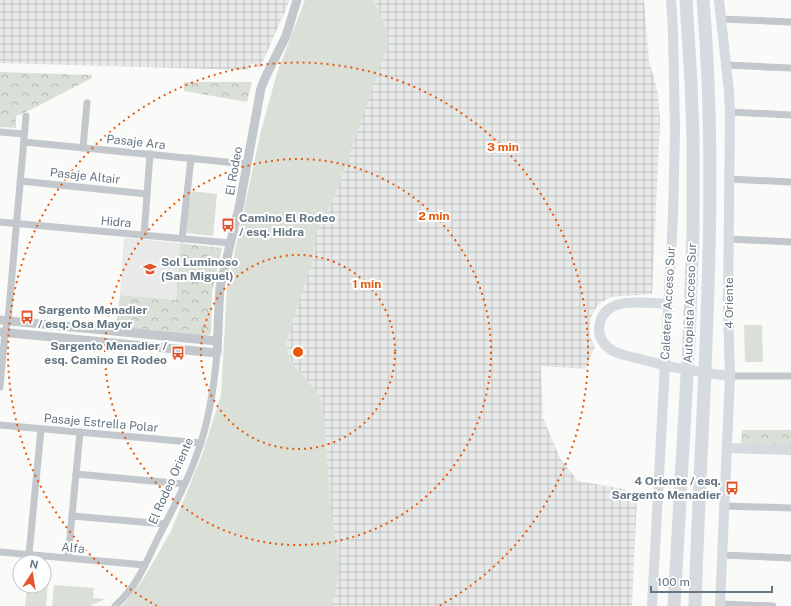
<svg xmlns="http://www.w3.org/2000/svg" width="791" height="606" viewBox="0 0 791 606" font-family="'Public Sans',sans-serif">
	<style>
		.built { fill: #e8e9e9 }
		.industrial { fill: url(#industrial-grid) }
		.grass { fill: #dadfd7 }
		.forest { fill: url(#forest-crowns) }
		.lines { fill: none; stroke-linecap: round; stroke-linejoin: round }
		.minor { stroke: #c3c8cc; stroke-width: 7 }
		.tertiary { stroke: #c3c8cc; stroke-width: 9 }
		.secondary { stroke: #d6dbdf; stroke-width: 10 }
		.motorway { stroke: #d6dbdf; stroke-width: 13 }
		.ring { fill: none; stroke: #e8590c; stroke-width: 2; stroke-dasharray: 2 4 }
		.labels { text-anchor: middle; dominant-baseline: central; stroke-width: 4; stroke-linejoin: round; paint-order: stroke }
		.street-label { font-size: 12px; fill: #657683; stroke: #fff }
		.poi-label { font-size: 12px; font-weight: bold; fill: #657683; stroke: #fff; text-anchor: start }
		.centre { fill: #e8590c; stroke: #fff; stroke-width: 2 }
		.ring-label { font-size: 12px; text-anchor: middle; font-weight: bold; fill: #e8590c; stroke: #fff; stroke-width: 4; stroke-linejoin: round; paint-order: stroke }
	</style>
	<defs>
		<pattern id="industrial-grid" width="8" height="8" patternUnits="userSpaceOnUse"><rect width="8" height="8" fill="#e8e9e9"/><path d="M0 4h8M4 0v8" fill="none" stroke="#c0c1c2"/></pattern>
		<pattern id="forest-crowns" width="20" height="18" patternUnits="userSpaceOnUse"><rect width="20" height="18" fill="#dadfd7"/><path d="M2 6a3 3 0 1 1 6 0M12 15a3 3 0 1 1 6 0" fill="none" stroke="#b4b9b4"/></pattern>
	</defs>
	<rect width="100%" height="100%" fill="#fafaf8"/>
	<polygon class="built" points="124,238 180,243 176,300 120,295"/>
	<g class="industrial">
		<polygon points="0,0 290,0 260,68 252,63 247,70 0,63"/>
		<polygon points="373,0 644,0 649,61 655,81 658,94 660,120 652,294 611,297 600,303 596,308 591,318 590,324 590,336 595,347 585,369 541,366 543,418 560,458 578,481 624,489 637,496 632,606 331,606 335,594 325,426 321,399 308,381 290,361 286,345 294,316 313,260 316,232 334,199 381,14"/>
	</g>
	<g class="grass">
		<polygon points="305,0 373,0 381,14 389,41 334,199 316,232 313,260 294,316 286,345 290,361 308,381 321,399 325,426 330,503 340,568 335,594 331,606 122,606 144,578 171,531 202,455 221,395 227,288 261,131 277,73"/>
		<polygon points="191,191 217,194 213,236 186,233"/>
		<polygon points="744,325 762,325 763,362 745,362"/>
		<polygon points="44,582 48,582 46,606 25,606 27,586 44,586"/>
		<polygon points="54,585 94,588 93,598 105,599 90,606 52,606"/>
	</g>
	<g class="forest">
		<polygon points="0,72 92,75 92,78 32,109 16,116 16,128 0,127"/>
		<polygon points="184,82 252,82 247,102 184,91"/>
		<polygon points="180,243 222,248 212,293 211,333 207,336 116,329 120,295 176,300"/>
		<polygon points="742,430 791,430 791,445 741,444"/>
	</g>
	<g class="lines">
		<g class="minor">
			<polyline points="721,19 791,22"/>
			<polyline points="726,65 791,68"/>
			<polyline points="730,112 791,115"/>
			<polyline points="0,132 24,134"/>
			<polyline points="24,142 247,164"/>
			<polyline points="83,148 87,103"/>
			<polyline points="729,179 791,182"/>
			<polyline points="20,181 147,194"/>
			<polyline points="0,222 230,243"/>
			<polyline points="144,235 150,154"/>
			<polyline points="182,239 191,158"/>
			<polyline points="729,239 791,242"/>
			<polyline points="730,376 791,376"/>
			<polyline points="0,387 5,332 8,320 26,116"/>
			<polyline points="0,425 201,443"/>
			<polyline points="76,474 184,484"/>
			<polyline points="725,506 791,508"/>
			<polyline points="72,516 165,524"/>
			<polyline points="0,552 145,565"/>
			<polyline points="29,554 41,429"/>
			<polyline points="722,555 791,558"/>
			<polyline points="68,558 80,432"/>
			<polyline points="721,604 773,606"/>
			<path d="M115,606C136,588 146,563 157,540C171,512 187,484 197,454C209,422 214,388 217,353"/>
		</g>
		<g class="tertiary">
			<polyline points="0,320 217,341"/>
			<polyline points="0,332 217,353 219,305 220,287 240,203 261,88 266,76 286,36 297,0"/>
		</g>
		<g class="secondary">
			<polyline points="719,0 729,92 730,112 728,310 730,376 720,606"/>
			<path d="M667,304C644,303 601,294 599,329C599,339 605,346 613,351C622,355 631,357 640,359C669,367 700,373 730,376"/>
			<polyline points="727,448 791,450"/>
			<polyline points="652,606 673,216 675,131 673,30 671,0"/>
		</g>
		<g class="motorway">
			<polyline points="674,606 689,340 693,235 693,138 691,82 686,0"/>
			<path d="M695,606C701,404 720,202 703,0"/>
		</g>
	</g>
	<g class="ring">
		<circle cx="298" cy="352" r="97"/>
		<circle cx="298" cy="352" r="193"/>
		<path d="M157 606A290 290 0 1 1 439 606"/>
	</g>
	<defs>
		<g id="bus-bare" transform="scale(1.08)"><path d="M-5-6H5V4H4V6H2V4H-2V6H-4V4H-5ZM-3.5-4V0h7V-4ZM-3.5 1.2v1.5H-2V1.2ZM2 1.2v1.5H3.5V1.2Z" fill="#e4572e" stroke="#fff" stroke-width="2.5" paint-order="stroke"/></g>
		<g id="school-bare" transform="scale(1.08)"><path d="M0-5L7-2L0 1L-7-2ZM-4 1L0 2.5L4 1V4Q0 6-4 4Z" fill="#e4572e" stroke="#fff" stroke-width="2.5" paint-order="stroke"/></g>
	</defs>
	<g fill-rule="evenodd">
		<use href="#bus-bare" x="228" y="225"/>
		<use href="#school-bare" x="150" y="269"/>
		<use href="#bus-bare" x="27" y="317"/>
		<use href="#bus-bare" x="178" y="353"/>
		<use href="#bus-bare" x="732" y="488"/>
	</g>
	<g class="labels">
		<g class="street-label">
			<text transform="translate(136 142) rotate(6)">Pasaje Ara</text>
			<text transform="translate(234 171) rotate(-80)">El Rodeo</text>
			<text transform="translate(85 176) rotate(6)">Pasaje Altair</text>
			<text transform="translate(116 222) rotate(5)">Hidra</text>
			<text transform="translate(668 303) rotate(-87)">Caletera Acceso Sur</text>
			<text transform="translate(690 303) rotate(-88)">Autopista Acceso Sur</text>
			<text transform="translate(729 303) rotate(-90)">4 Oriente</text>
			<text transform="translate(101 423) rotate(5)">Pasaje Estrella Polar</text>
			<text transform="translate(171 481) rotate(-66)">El Rodeo Oriente</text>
			<text transform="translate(73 548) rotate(5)">Alfa</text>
		</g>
		<g class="poi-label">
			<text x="239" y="218">Camino El Rodeo<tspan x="239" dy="14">/ esq. Hidra</tspan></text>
			<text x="161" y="262">Sol Luminoso<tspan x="161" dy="14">(San Miguel)</tspan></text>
			<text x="38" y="310">Sargento Menadier<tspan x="38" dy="14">/ esq. Osa Mayor</tspan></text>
			<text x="167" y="346" text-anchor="end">Sargento Menadier /<tspan x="167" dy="14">esq. Camino El Rodeo</tspan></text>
			<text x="721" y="481" text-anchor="end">4 Oriente / esq.<tspan x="721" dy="14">Sargento Menadier</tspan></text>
		</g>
	</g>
	<circle cx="298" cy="352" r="6" class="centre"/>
	<g class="ring-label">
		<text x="503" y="151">3 min</text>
		<text x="434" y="220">2 min</text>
		<text x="367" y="288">1 min</text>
	</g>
	<g transform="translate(32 574) rotate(12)"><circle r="19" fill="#ffffff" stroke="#c1c8cd"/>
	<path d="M0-3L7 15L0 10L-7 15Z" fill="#e4572e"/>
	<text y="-6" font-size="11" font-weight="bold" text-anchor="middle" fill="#657683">N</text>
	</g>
	<path d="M651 586v6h121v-6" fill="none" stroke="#657683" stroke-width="2"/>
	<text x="657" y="586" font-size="12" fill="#657683" stroke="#ffffff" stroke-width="3" paint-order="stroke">100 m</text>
</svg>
